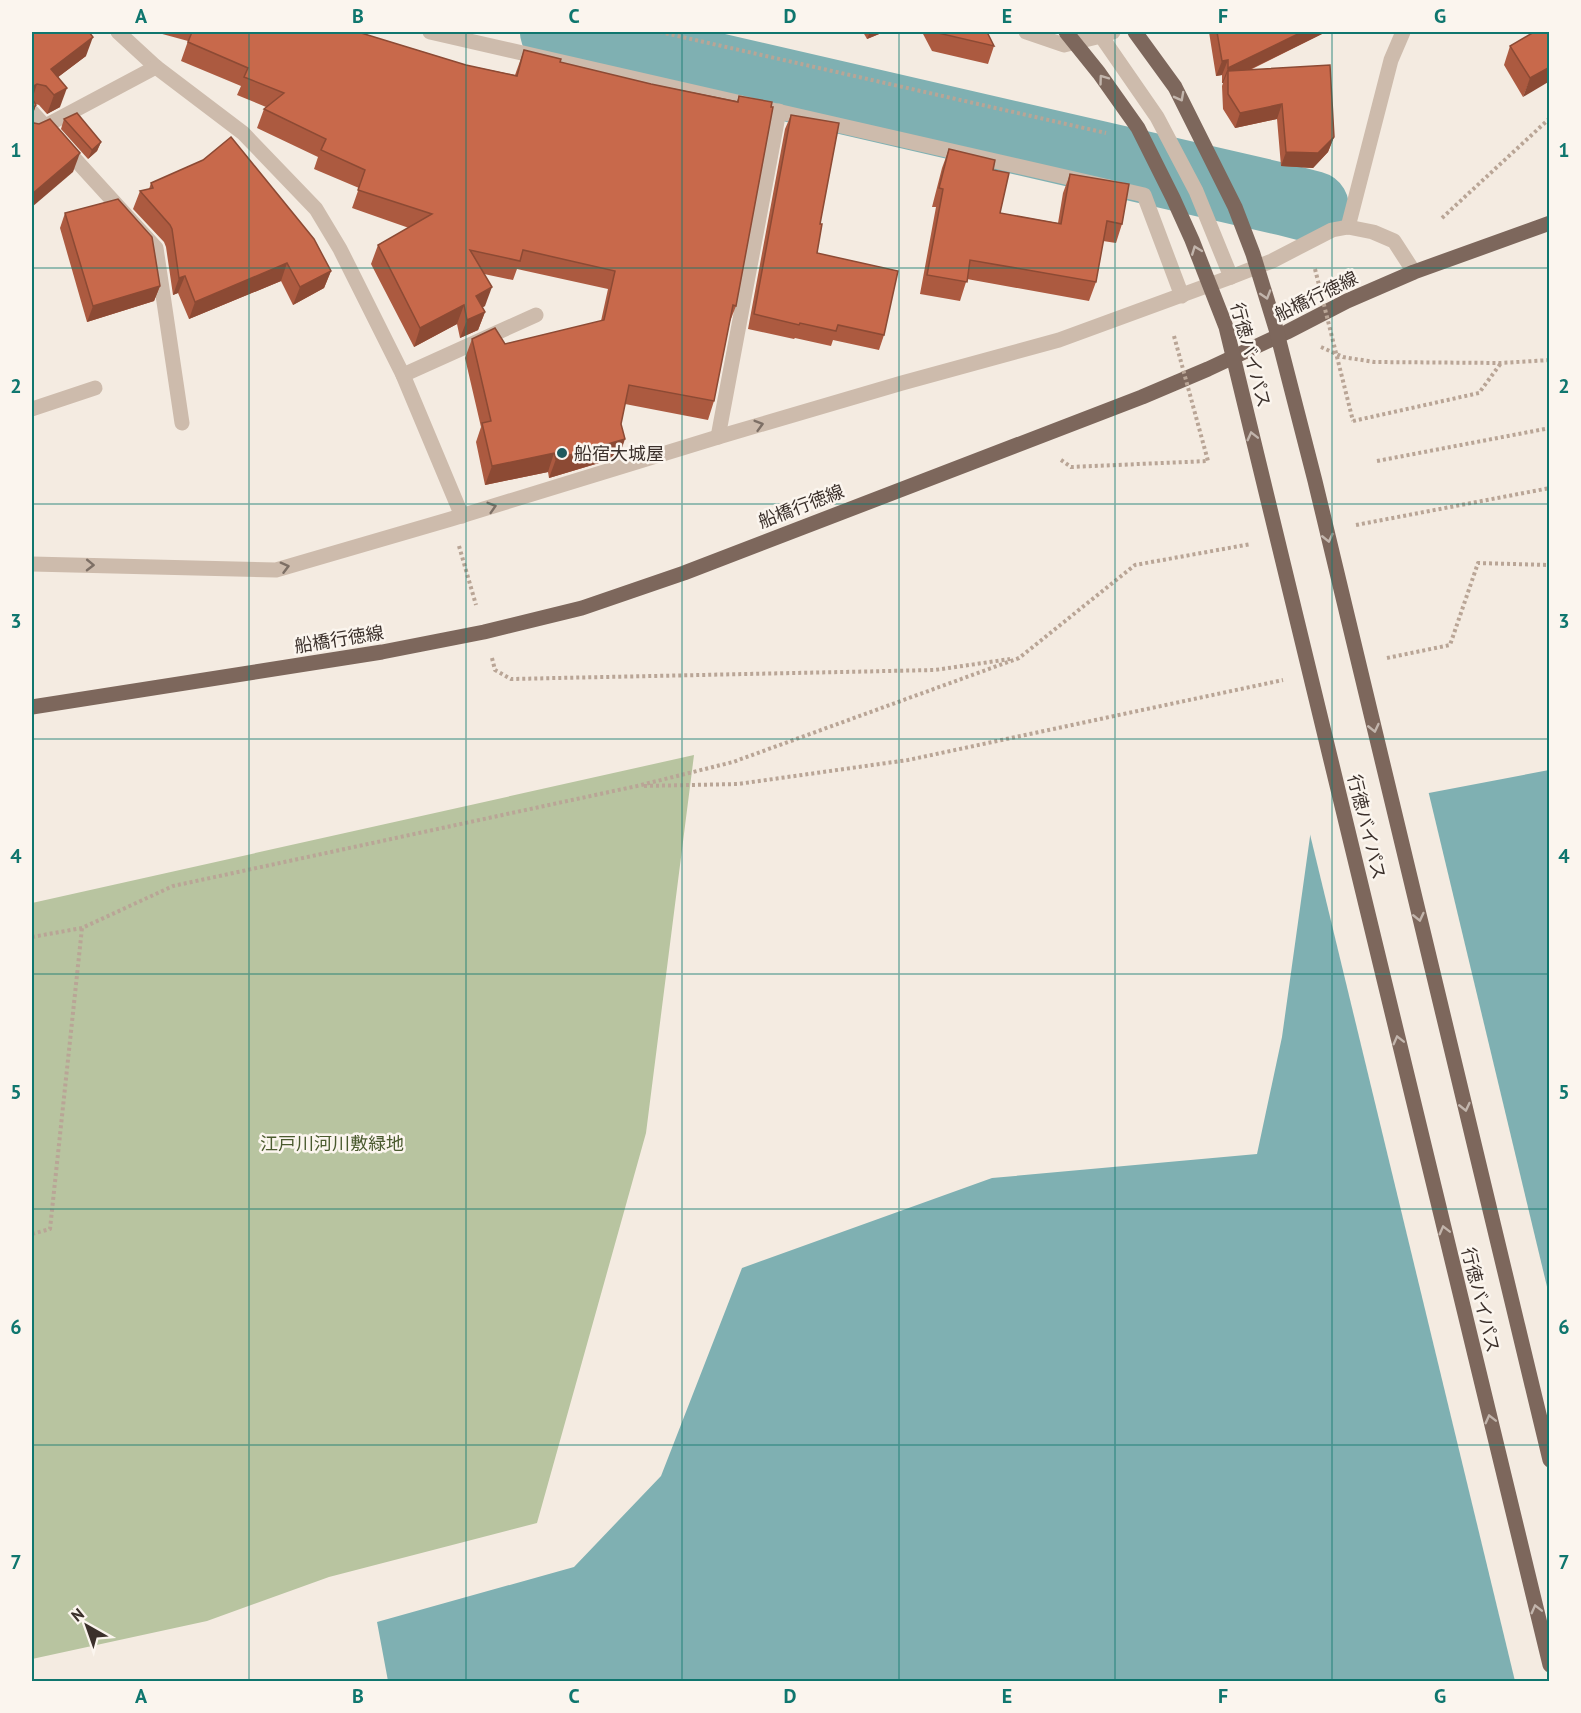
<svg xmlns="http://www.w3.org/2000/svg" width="1581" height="1713" viewBox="0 0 1581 1713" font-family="'PT Sans','Noto Sans JP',sans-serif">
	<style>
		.green { fill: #b8c4a0 }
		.water { fill: #7fb0b2 }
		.pier { fill: #f4ebe1 }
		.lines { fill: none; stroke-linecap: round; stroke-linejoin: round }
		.river { stroke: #7fb0b2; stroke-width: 72 }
		.path { stroke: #b9a596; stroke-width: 4; stroke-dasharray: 3 3; stroke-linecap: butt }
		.minor { stroke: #cdbbac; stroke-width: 15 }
		.major { stroke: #7d675c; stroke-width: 15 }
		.path-bridge { stroke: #b9a596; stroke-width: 4; stroke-dasharray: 3 3; stroke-linecap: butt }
		.major-bridge { stroke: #7d675c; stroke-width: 15 }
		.wall { fill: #ac5a40 }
		.shaded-wall { fill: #8c4a34 }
		.building { fill: #c8694b; stroke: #8c4a34; stroke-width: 1.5 }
		.oneway { stroke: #c2b5ac }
		.oneway2 { stroke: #7d6f65 }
		.grid { fill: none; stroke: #0f766e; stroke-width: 1.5; stroke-opacity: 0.55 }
		.poi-dot { fill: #1f5a5e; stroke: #fbf5ee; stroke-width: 2 }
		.labels { text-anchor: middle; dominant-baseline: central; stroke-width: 5; stroke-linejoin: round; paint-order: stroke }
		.street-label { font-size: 18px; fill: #3b302b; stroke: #fbf5ee }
		.poi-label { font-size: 18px; fill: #3b302b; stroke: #fbf5ee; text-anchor: start }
		.park-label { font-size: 18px; fill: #4a5a2e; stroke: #fbf5ee }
		.neatline { fill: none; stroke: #0f766e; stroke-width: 2 }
		.grid-label { font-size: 20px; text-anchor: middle; font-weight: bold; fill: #0f766e }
	</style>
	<rect width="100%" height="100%" fill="#f4ebe1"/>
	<polygon class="green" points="694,755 646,1133 537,1523 329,1577 207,1621 32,1659 32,903"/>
	<polygon class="water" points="1549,770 1549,1681 388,1681 377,1622 574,1567 661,1476 742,1268 992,1178 1257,1154 1282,1037 1313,815"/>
	<polygon class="pier" points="1428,790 1549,1295 1549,1681 1515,1681 1308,826 1310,815 1312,813"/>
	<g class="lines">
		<polyline class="river" points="556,32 1286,200 1313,207"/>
		<g class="path">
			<polyline points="660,32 1106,133"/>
			<polyline points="1442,218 1550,118"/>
			<polyline points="1321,347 1343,357 1374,362 1501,363 1550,360"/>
			<polyline points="1353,421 1479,393 1501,363"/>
			<polyline points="1061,460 1071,467 1208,461"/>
			<polyline points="1377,461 1550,428"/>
			<polyline points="1356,525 1550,488"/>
			<polyline points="459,546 476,605"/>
			<polyline points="492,658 495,670 511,679 935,670 1010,659"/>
			<polyline points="1387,658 1450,645 1478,563 1550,565"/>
			<polyline points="644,786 738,784 908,760 1283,680"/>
			<polyline points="32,937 82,928 173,886 637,786 733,762 1019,658 1135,565 1251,544"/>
			<polyline points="32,1234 50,1229 82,928"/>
		</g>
		<g class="minor">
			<polyline points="118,32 156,67 243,133 316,209 340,249 403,375 462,516"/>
			<polyline points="430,32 1144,195 1182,296"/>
			<polyline points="1026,32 1064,45 1101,36 1113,32"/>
			<polyline points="1101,36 1157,117 1196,191 1231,277"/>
			<polyline points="32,112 156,248 182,423"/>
			<polyline points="32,133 156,67"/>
			<polyline points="1348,227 1391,60 1403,32"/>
			<polyline points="403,375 536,315"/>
			<polyline points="32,409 95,388"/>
			<polyline points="718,437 779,111"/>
			<polyline points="32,564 276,570 451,519 718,437 902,383 1059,340 1231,277 1272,261 1332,230 1348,227 1373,232 1394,241 1414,272"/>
		</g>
		<polyline class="major" points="32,707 382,652 484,632 582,608 684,573 1142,397 1208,369 1287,332 1347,301 1414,272 1550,223"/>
		<g class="path-bridge">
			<polyline points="1315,269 1353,421"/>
			<polyline points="1174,336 1208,461"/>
		</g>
		<g class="major-bridge">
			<polyline points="1066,32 1099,73 1138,128 1173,198 1192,240 1226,327 1550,1665"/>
			<polyline points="1135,32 1175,87 1235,207 1253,254 1276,329 1315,481 1550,1460"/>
		</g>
	</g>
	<g class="wall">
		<polygon points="32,32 86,56 58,77 60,107 47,114 39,105 36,104 32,117"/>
		<polygon points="155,32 358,32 466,65 515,75 524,50 560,62 651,84 737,101 739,96 736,306 729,324 714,401 708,420 625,404 621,424 619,457 549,478 548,472 485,485 476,442 481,427 465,358 472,339 505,344 601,321 608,289 517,269 513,280 484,274 485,306 482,307 485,312 478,330 460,338 457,324 414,347 371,264 378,245 409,228 352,208 359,188 314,169 318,157 257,128 264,109 266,107 237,95 241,86 181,61 188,41"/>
		<polygon points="863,32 884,32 867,39"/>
		<polygon points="922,32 987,32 994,46 988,64 932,51"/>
		<polygon points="1209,32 1326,32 1250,70 1334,137 1328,152 1313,168 1281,166 1277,119 1235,128 1223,109 1222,86 1223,83 1222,83 1222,75 1216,76"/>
		<polygon points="1550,32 1523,97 1504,65 1510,46"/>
		<polygon points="791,115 820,224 817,253 884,335 879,350 833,340 831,346 795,338 794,339 748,329 785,129"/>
		<polygon points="64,119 101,142 97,151 88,159 61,129"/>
		<polygon points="949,149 993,170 1000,213 1058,223 1063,193 1070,174 1122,224 1116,243 1103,241 1096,282 1089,301 967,279 960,301 920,294 936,207 932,207 942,168"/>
		<polygon points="151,183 331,271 324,288 293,305 281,281 189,319 178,293 173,295 166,247 164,242 133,209 140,191 149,189"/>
		<polygon points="65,213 160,286 154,301 87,322 60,228"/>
	</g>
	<g class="shaded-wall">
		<polygon points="870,32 884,32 867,39"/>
		<polygon points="1302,32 1326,32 1228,80 1228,71 1223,83 1222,83 1228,68"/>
		<polygon points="93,37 86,56 45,87 51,69"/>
		<polygon points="1228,60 1222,75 1216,76 1222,61"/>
		<polygon points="1550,67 1550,81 1523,97 1530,78"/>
		<polygon points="37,84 32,100 32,87"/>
		<polygon points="67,88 60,107 47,114 54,95"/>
		<polygon points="1282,104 1277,119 1235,128 1240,113"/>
		<polygon points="36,105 32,117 32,109"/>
		<polygon points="1334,137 1328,152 1313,168 1281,166 1286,152"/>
		<polygon points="101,142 97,151 88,159 92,150"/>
		<polygon points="80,153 73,172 32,207 32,194"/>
		<polygon points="287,263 281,281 189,319 195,302"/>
		<polygon points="331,271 324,288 293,305 300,287"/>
		<polygon points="185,276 178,293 173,295 179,278"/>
		<polygon points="160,286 154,301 87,322 93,306"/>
		<polygon points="492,287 485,306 469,315 476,296"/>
		<polygon points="464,305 457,324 414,347 420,328"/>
		<polygon points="485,312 478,330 460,338 467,320"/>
		<polygon points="625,439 619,457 549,478 556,459"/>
		<polygon points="554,453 548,472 485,485 492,466"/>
	</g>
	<g class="building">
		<polygon points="32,32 89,32 93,37 51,69 67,88 54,95 46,86 37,84 32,87"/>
		<polygon points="192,32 358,32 466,65 517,76 524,50 561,59 560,62 651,84 738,102 739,96 772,102 771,107 773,107 736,306 733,305 714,401 629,385 621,424 625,439 556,459 554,453 492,466 482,423 491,421 472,339 495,328 505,344 604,320 615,271 523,250 520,261 470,250 492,287 476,296 485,312 467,320 464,305 420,328 378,245 432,214 358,190 365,170 321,150 326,139 264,109 284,93 244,77 248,68 188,42"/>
		<polygon points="938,32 987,32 994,46 938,33"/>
		<polygon points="1217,32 1302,32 1228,68 1228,60 1222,61"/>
		<polygon points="1534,32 1550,32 1550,67 1530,78 1510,46"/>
		<polygon points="1330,65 1334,137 1318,153 1286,152 1282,104 1240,113 1228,94 1228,71"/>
		<polygon points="32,98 36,105 32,109"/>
		<polygon points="77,113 101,142 92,150 64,119"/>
		<polygon points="791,115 839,123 820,224 822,224 817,253 898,271 884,335 838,325 836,331 800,323 799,325 754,314"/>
		<polygon points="50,119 80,153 32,194 32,120 34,123 39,124"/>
		<polygon points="231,137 314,239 331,271 300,287 287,263 195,302 185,276 179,278 172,229 170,225 140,191 153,188 151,183 203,160"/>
		<polygon points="949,149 995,160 993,170 1009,173 1000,213 1061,224 1070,174 1129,184 1122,224 1107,221 1096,282 970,260 967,282 927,275 943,189 939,188"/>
		<polygon points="118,199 152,237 160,286 93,306 65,213"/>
	</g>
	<defs><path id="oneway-chevron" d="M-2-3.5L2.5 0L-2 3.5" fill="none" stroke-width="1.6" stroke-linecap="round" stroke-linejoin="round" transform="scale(1.5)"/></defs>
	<g class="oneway">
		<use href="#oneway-chevron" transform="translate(1103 79) rotate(-126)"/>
		<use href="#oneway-chevron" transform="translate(1180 97) rotate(62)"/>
		<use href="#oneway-chevron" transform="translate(1196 250) rotate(-111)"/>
		<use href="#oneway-chevron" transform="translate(1266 295) rotate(73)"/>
		<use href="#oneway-chevron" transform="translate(1252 436) rotate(-104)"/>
		<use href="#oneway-chevron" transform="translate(1328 538) rotate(77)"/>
		<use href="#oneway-chevron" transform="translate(1374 728) rotate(77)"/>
		<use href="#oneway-chevron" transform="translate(1419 917) rotate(77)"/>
		<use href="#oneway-chevron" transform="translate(1398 1040) rotate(-104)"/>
		<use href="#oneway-chevron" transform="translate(1465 1107) rotate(77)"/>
		<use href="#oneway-chevron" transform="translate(1444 1230) rotate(-104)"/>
		<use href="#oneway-chevron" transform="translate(1490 1419) rotate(-104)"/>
		<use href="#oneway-chevron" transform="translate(1536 1609) rotate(-104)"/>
	</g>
	<g class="oneway2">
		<use href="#oneway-chevron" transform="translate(759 425) rotate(-16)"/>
		<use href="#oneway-chevron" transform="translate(492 507) rotate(-17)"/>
		<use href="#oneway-chevron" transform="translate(90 565) rotate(1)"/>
		<use href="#oneway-chevron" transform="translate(285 567) rotate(-15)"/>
	</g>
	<path class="grid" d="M249,32V1682M466,32V1682M682,32V1682M899,32V1682M1115,32V1682M1332,32V1682M32,268H1550M32,504H1550M32,739H1550M32,974H1550M32,1209H1550M32,1445H1550"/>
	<circle class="poi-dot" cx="562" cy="453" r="6"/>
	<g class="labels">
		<g class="street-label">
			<text transform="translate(1316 296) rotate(-26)">船橋行徳線</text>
			<text transform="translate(1251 355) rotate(75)">行徳バイパス</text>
			<text transform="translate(801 506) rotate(-21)">船橋行徳線</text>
			<text transform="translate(339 639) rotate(-9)">船橋行徳線</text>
			<text transform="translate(1367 827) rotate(76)">行徳バイパス</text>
			<text transform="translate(1481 1300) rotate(76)">行徳バイパス</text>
		</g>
		<g class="poi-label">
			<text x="574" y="453">船宿大城屋</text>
		</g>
		<g class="park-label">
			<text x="332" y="1143">江戸川河川敷緑地</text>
		</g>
	</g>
	<rect width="1581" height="1713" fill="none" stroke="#fbf5ee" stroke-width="66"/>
	<g transform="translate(87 1626) rotate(320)" stroke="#fbf5ee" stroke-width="4.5" paint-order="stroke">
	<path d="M0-4.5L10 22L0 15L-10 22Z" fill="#3b302b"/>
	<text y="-9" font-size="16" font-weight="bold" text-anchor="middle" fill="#3b302b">N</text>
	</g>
	<rect x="33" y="33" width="1515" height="1647" class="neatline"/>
	<g class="grid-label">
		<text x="141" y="23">A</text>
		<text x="358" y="23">B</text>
		<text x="574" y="23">C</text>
		<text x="790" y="23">D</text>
		<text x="1007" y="23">E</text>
		<text x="1223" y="23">F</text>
		<text x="1440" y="23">G</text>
		<text x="16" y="157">1</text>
		<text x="1564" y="157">1</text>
		<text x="16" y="393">2</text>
		<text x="1564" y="393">2</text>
		<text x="16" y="628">3</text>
		<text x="1564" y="628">3</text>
		<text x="16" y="863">4</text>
		<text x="1564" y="863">4</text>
		<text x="16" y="1099">5</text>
		<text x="1564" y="1099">5</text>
		<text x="16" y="1334">6</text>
		<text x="1564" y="1334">6</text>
		<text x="16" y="1569">7</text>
		<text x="1564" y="1569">7</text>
		<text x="141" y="1703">A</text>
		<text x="358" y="1703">B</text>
		<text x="574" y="1703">C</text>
		<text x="790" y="1703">D</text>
		<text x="1007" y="1703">E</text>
		<text x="1223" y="1703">F</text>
		<text x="1440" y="1703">G</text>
	</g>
</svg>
